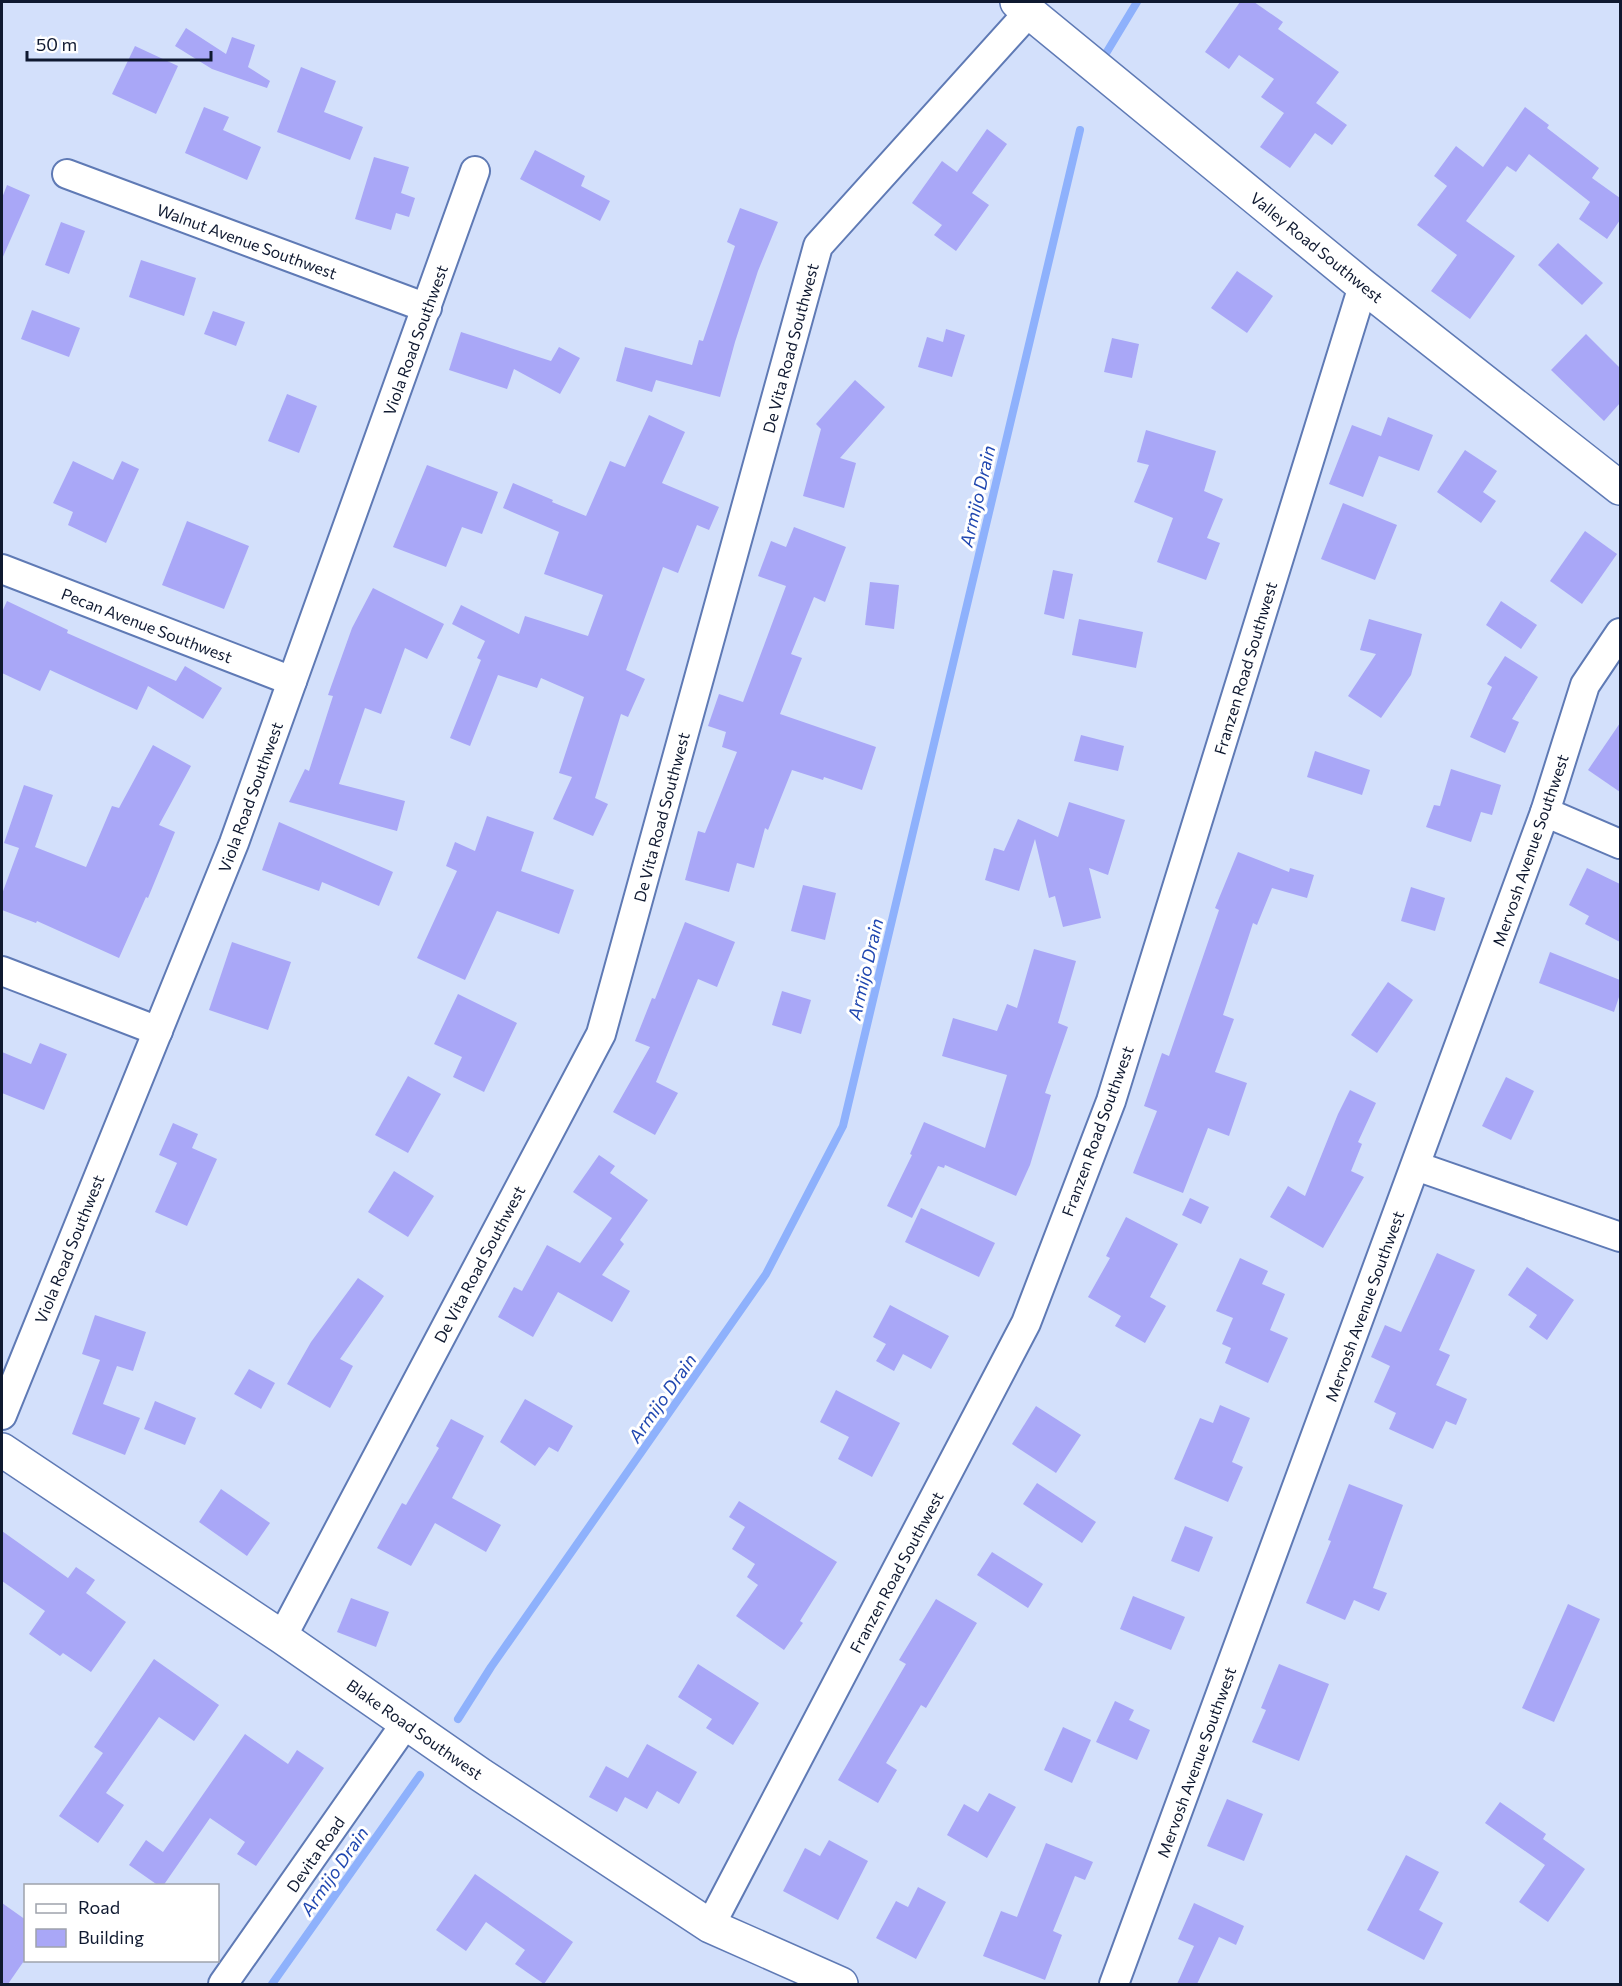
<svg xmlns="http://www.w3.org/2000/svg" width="1622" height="1986" viewBox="0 0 1622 1986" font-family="Commissioner,sans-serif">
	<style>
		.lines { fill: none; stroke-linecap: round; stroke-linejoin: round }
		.stream { stroke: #8eb1fc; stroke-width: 8 }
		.building { fill: #a9a7f7 }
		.minor-casing { stroke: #5f7ab5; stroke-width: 32 }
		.tertiary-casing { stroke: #5f7ab5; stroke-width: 36 }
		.minor { stroke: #fff; stroke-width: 28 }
		.tertiary { stroke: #fff; stroke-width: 33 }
		.labels { text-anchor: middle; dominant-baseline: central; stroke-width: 6; stroke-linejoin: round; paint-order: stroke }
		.street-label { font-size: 16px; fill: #0f1930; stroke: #fff }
		.water-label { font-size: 18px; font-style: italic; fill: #2047b0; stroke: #fff }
	</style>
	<rect width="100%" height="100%" fill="#d3e0fb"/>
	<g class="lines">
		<g class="stream">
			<polyline points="1105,55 1137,2"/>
			<polyline points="458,1719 491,1667 766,1274 843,1126 1080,130"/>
			<polyline points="272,1984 420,1775"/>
		</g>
	</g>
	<g class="building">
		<polygon points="1240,2 1254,2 1283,22 1278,29 1339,72 1316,103 1347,125 1332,145 1315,133 1290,168 1260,147 1284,113 1261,97 1274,79 1239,55 1229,69 1205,52"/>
		<polygon points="186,28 226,54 232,37 255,45 248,67 270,81 267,88 212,69 175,46"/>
		<polygon points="135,46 178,66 156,114 112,94"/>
		<polygon points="301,67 336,81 324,112 363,127 350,160 277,132"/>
		<polygon points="204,107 229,117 223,130 261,147 247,180 185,153"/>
		<polygon points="1525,107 1549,125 1547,128 1599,168 1592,178 1620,198 1620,220 1607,239 1579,219 1590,202 1529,154 1516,172 1507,166 1466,221 1515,256 1470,319 1431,291 1457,255 1417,225 1447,186 1434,176 1456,146 1483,167"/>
		<polygon points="987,129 1007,144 972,193 989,205 956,251 934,235 942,225 912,203 942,161 957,172"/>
		<polygon points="535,150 585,176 581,186 610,201 600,221 520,179"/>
		<polygon points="374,157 409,167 401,193 415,198 409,217 396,213 391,230 355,219"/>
		<polygon points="7,185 30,195 2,259 2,198"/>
		<polygon points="740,208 778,222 758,271 735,342 720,397 656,380 652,392 616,381 625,347 692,365 699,340 703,341 735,246 727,242"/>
		<polygon points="61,222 85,231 69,274 45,265"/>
		<polygon points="1558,243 1603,283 1582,305 1538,265"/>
		<polygon points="141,260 196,278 184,316 129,297"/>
		<polygon points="1237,271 1273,296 1247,333 1211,308"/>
		<polygon points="32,310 80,328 69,357 21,339"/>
		<polygon points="213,311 245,322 236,346 204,334"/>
		<polygon points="946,329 965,335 952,377 918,367 927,337 943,342"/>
		<polygon points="461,332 551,361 559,347 580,358 560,394 514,369 507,389 449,370"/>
		<polygon points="1586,334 1620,368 1620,403 1604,421 1551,370"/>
		<polygon points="1112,338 1139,344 1132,378 1104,372"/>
		<polygon points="855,380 885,407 840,458 856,463 844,508 803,496 821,429 816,424"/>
		<polygon points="287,394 317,406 299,453 268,441"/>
		<polygon points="649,415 685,432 662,483 719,507 709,530 697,525 678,573 663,567 626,670 645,679 628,717 621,714 595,798 608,804 593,836 553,819 572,777 559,773 584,697 541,678 537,688 498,675 470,746 450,738 481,660 477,658 485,641 452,624 461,605 519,634 525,616 588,636 603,595 544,574 559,532 503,508 513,483 553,500 552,502 586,516 610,461 625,467"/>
		<polygon points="1388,417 1433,435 1419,471 1379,456 1363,497 1329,484 1352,425 1381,436"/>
		<polygon points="1146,430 1216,451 1204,491 1223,499 1207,538 1220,543 1206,580 1157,562 1173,518 1134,502 1149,465 1137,462"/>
		<polygon points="1465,450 1497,471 1483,492 1496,501 1481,523 1437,492"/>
		<polygon points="73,461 113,480 122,461 139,469 106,543 68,525 73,512 53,503"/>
		<polygon points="427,465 498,492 482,534 462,527 446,567 393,547"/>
		<polygon points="1343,503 1397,525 1375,580 1321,559"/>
		<polygon points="187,521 249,546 224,609 162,585"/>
		<polygon points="794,527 846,547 825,602 814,597 791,654 802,658 780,714 876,747 862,790 824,777 823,780 792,770 768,830 765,828 754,868 737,863 729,892 685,880 698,831 705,833 737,752 722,747 726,732 708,726 719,694 743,702 786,586 758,576 771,541 786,547"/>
		<polygon points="1585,531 1617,554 1582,604 1550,581"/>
		<polygon points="1053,570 1073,574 1064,619 1044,614"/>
		<polygon points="870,582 899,585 894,629 865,625"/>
		<polygon points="373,588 444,624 427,659 405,648 381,714 365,708 339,784 405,801 397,831 289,802 305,769 309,771 333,696 328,695 352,628"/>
		<polygon points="7,601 68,630 67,633 176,681 185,666 222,688 203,719 148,686 137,710 50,670 40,691 2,673 2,612"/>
		<polygon points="1501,601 1537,625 1521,649 1486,625"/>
		<polygon points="1079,619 1143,632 1136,668 1072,655"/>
		<polygon points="1369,619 1422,634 1411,675 1381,718 1348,696 1376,654 1360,650"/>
		<polygon points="1505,656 1538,677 1512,719 1519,722 1505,753 1470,737 1492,687 1487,684"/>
		<polygon points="1620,723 1620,792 1588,770"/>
		<polygon points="1081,735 1124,746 1118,771 1074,761"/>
		<polygon points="153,745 191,766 159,825 175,832 148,898 146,897 119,958 37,921 36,923 2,910 2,894 19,848 4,843 24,785 53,795 35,847 86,867 112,806 119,808"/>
		<polygon points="1315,751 1370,770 1362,795 1307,777"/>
		<polygon points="1451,769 1501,785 1492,815 1481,812 1471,842 1426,827 1434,805 1440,806"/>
		<polygon points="1069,802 1125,820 1108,875 1089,868 1101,918 1063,927 1055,896 1049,898 1035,839 1019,891 985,880 994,848 1004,851 1018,819 1058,837"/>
		<polygon points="487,816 534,832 521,871 574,890 559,934 497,911 465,980 417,958 457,871 446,866 455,842 475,851"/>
		<polygon points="279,822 393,872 379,906 322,882 319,891 262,870"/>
		<polygon points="1238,852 1289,872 1290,868 1314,875 1307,898 1272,888 1257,925 1253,923 1223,1015 1234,1019 1215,1072 1247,1083 1229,1136 1208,1128 1183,1193 1133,1173 1157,1111 1144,1106 1162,1053 1169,1056 1219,910 1215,908"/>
		<polygon points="1587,868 1620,884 1620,942 1585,924 1589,916 1569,905"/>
		<polygon points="803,885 836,893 825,940 791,931"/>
		<polygon points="1411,887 1445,898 1435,931 1401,921"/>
		<polygon points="685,922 735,942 717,987 698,979 656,1082 678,1093 655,1135 613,1112 650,1047 635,1041 652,998 655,999"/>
		<polygon points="232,942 291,962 268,1030 209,1010"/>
		<polygon points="1034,949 1076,961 1058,1023 1068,1027 1045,1093 1051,1095 1030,1165 1016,1196 945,1165 944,1168 938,1166 912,1218 887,1206 912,1155 910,1154 924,1122 985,1148 1007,1075 942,1056 953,1018 997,1031 1007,1004 1017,1008"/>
		<polygon points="1550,952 1620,980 1620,994 1614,1012 1539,983"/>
		<polygon points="1388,982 1413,1000 1377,1053 1351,1035"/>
		<polygon points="782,991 811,1000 801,1034 772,1025"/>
		<polygon points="458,994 517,1023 484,1092 453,1077 462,1057 434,1044"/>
		<polygon points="40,1043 67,1054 44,1110 2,1093 2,1052 31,1064"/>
		<polygon points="408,1076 441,1094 408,1153 375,1135"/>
		<polygon points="1506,1077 1534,1091 1511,1140 1482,1126"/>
		<polygon points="1350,1090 1376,1103 1358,1142 1362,1144 1351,1171 1364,1177 1323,1248 1270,1217 1288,1186 1305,1196 1338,1114"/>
		<polygon points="173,1123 198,1134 192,1148 217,1159 187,1226 155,1212 177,1163 159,1155"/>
		<polygon points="599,1155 615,1166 610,1173 648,1200 620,1240 624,1244 602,1275 630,1291 612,1322 558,1292 533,1337 498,1317 514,1287 522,1291 547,1245 580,1263 612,1218 573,1192"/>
		<polygon points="394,1171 434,1196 408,1237 368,1212"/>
		<polygon points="1190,1198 1209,1207 1201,1224 1182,1215"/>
		<polygon points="921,1208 995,1243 979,1277 905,1242"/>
		<polygon points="1126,1217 1178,1244 1150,1297 1166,1306 1145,1343 1115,1326 1121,1316 1088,1297 1110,1258 1106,1256"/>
		<polygon points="1437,1253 1475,1270 1439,1350 1450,1355 1436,1385 1467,1399 1456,1425 1446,1421 1433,1449 1389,1429 1396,1413 1374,1402 1390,1366 1371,1357 1385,1325 1401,1332"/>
		<polygon points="1240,1258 1268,1271 1262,1284 1285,1294 1270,1330 1288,1338 1268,1383 1225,1363 1231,1348 1222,1344 1233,1318 1216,1311"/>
		<polygon points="1527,1267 1574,1300 1547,1340 1529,1327 1537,1315 1508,1295"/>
		<polygon points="358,1278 384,1296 340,1359 353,1366 330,1408 287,1384 311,1342"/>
		<polygon points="890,1305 949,1336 931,1369 903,1354 894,1371 876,1361 886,1344 873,1337"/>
		<polygon points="95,1315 146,1332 133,1371 117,1366 103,1404 140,1418 125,1455 72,1434 100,1360 82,1354"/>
		<polygon points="249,1369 275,1383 261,1409 234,1394"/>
		<polygon points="836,1390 900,1423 872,1477 838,1459 849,1437 820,1422"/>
		<polygon points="525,1399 573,1426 558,1452 549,1447 535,1466 500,1442"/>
		<polygon points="155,1401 196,1418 185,1445 144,1429"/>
		<polygon points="1220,1405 1250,1418 1232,1462 1243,1467 1228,1502 1174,1479 1200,1418 1213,1423"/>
		<polygon points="1036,1406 1081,1435 1056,1473 1012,1444"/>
		<polygon points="451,1419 484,1436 452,1498 501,1525 486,1552 435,1523 411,1566 377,1548 402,1503 406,1505 439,1448 436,1446"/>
		<polygon points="1037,1483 1096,1522 1082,1543 1023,1504"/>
		<polygon points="1349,1484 1403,1505 1373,1588 1387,1593 1379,1611 1354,1600 1345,1620 1306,1603 1331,1541 1328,1540"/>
		<polygon points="221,1489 270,1523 247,1556 199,1522"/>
		<polygon points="739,1501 837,1562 800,1621 803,1623 784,1650 736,1616 758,1585 747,1577 755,1564 732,1549 745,1527 729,1517"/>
		<polygon points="1185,1526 1213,1537 1199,1572 1171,1561"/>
		<polygon points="2,1531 68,1578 76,1567 95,1580 86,1593 126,1622 91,1672 63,1653 60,1656 29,1634 45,1611 2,1581"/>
		<polygon points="992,1552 1043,1584 1028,1608 977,1575"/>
		<polygon points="1133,1596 1185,1617 1171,1650 1120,1629"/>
		<polygon points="351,1598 389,1612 376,1647 337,1632"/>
		<polygon points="936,1599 977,1623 926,1708 921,1705 886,1763 897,1770 878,1803 838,1780 906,1664 899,1660"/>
		<polygon points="1568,1604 1600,1619 1554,1722 1522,1708"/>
		<polygon points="154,1659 219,1705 194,1741 159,1717 106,1793 124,1805 98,1843 59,1816 103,1753 94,1747"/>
		<polygon points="698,1664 759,1703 733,1745 706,1728 712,1719 678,1697"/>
		<polygon points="1279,1664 1329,1684 1299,1761 1252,1742 1266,1710 1261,1708"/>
		<polygon points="1115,1701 1134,1710 1129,1720 1150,1730 1137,1760 1096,1742"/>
		<polygon points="1063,1727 1091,1740 1072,1783 1044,1770"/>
		<polygon points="245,1734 288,1764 297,1750 324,1768 256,1866 237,1854 245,1842 210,1818 163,1886 159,1886 129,1865 146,1840 163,1852"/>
		<polygon points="647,1744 697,1772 679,1804 657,1791 647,1809 625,1797 617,1812 589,1797 606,1766 628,1778"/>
		<polygon points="989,1793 1016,1807 987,1858 947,1835 964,1804 978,1812"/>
		<polygon points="1227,1799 1263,1814 1244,1861 1207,1846"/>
		<polygon points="1500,1802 1546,1834 1543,1839 1585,1869 1548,1922 1519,1902 1545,1865 1485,1823"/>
		<polygon points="829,1840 868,1861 838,1920 783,1891 805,1848 820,1856"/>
		<polygon points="1046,1843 1093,1862 1085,1880 1075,1876 1053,1931 1062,1935 1045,1980 983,1956 1001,1911 1017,1917"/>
		<polygon points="1406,1855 1439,1872 1419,1910 1443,1923 1424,1960 1367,1930"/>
		<polygon points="475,1874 573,1942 544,1984 515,1964 525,1950 486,1922 466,1951 436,1930"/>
		<polygon points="918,1887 946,1902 916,1959 876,1938 896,1901 908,1907"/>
		<polygon points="2,1903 26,1920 26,1958 8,1984 2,1984"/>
		<polygon points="1194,1903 1244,1926 1236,1945 1219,1937 1197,1984 1177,1984 1194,1946 1178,1939"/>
	</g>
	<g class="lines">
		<g class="minor-casing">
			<g id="minor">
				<polyline points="67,174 427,308"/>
				<polyline points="2,569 292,681"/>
				<polyline points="1545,812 1620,844"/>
				<polyline points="2,971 158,1031"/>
				<polyline points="1416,1166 1620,1237"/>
				<polyline points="2,1415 234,843 475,171"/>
				<polyline points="282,1637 601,1034 818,246 1029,12"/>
				<polyline points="710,1926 1026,1323 1111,1101 1363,286"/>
				<polyline points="223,1984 406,1723"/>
				<polyline points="1114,1984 1545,812 1585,685 1620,633"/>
			</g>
		</g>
		<g class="tertiary-casing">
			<g id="tertiary">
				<polyline points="1017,2 1363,286 1620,488"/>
				<polyline points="2,1450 282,1637 481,1775 710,1926 841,1984"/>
			</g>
		</g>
		<use href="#minor" class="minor"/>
		<use href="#tertiary" class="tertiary"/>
	</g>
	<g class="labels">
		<g class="street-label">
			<text transform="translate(247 241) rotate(20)">Walnut Avenue Southwest</text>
			<text transform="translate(1317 247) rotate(39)">Valley Road Southwest</text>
			<text transform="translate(415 340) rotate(-70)">Viola Road Southwest</text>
			<text transform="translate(790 348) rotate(-75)">De Vita Road Southwest</text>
			<text transform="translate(147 625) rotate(21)">Pecan Avenue Southwest</text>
			<text transform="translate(1245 668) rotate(-73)">Franzen Road Southwest</text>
			<text transform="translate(250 797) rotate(-70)">Viola Road Southwest</text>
			<text transform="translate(661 817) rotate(-75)">De Vita Road Southwest</text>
			<text transform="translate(1530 850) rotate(-71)">Mervosh Avenue Southwest</text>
			<text transform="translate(1097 1131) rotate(-70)">Franzen Road Southwest</text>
			<text transform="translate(69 1249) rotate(-68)">Viola Road Southwest</text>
			<text transform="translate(479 1264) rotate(-62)">De Vita Road Southwest</text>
			<text transform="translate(1364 1306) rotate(-70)">Mervosh Avenue Southwest</text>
			<text transform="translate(896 1572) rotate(-62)">Franzen Road Southwest</text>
			<text transform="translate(415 1729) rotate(35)">Blake Road Southwest</text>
			<text transform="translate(1196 1762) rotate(-70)">Mervosh Avenue Southwest</text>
			<text transform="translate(315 1854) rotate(-55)">Devita Road</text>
		</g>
		<g class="water-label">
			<text transform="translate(977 496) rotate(-77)">Armijo Drain</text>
			<text transform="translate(865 969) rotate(-77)">Armijo Drain</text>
			<text transform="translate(662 1398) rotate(-55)">Armijo Drain</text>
			<text transform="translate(334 1871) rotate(-55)">Armijo Drain</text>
		</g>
	</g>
	<rect width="1622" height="1986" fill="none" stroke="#0f1930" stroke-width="6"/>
	<rect x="24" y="1884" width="195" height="78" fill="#ffffff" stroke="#9fa3ac" stroke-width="1.5"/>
	<rect x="36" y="1904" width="30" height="9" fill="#ffffff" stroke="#9fa3ac" stroke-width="1.5"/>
	<text x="78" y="1914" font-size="18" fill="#0f1930">Road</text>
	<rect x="36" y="1929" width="30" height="18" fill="#a9a7f7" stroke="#9fa3ac" stroke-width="1.5"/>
	<text x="78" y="1944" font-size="18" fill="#0f1930">Building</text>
	<path d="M27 51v9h184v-9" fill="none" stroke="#0f1930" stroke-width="3"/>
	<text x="36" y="51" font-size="18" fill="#0f1930" stroke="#ffffff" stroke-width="4.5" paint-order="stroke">50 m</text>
</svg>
